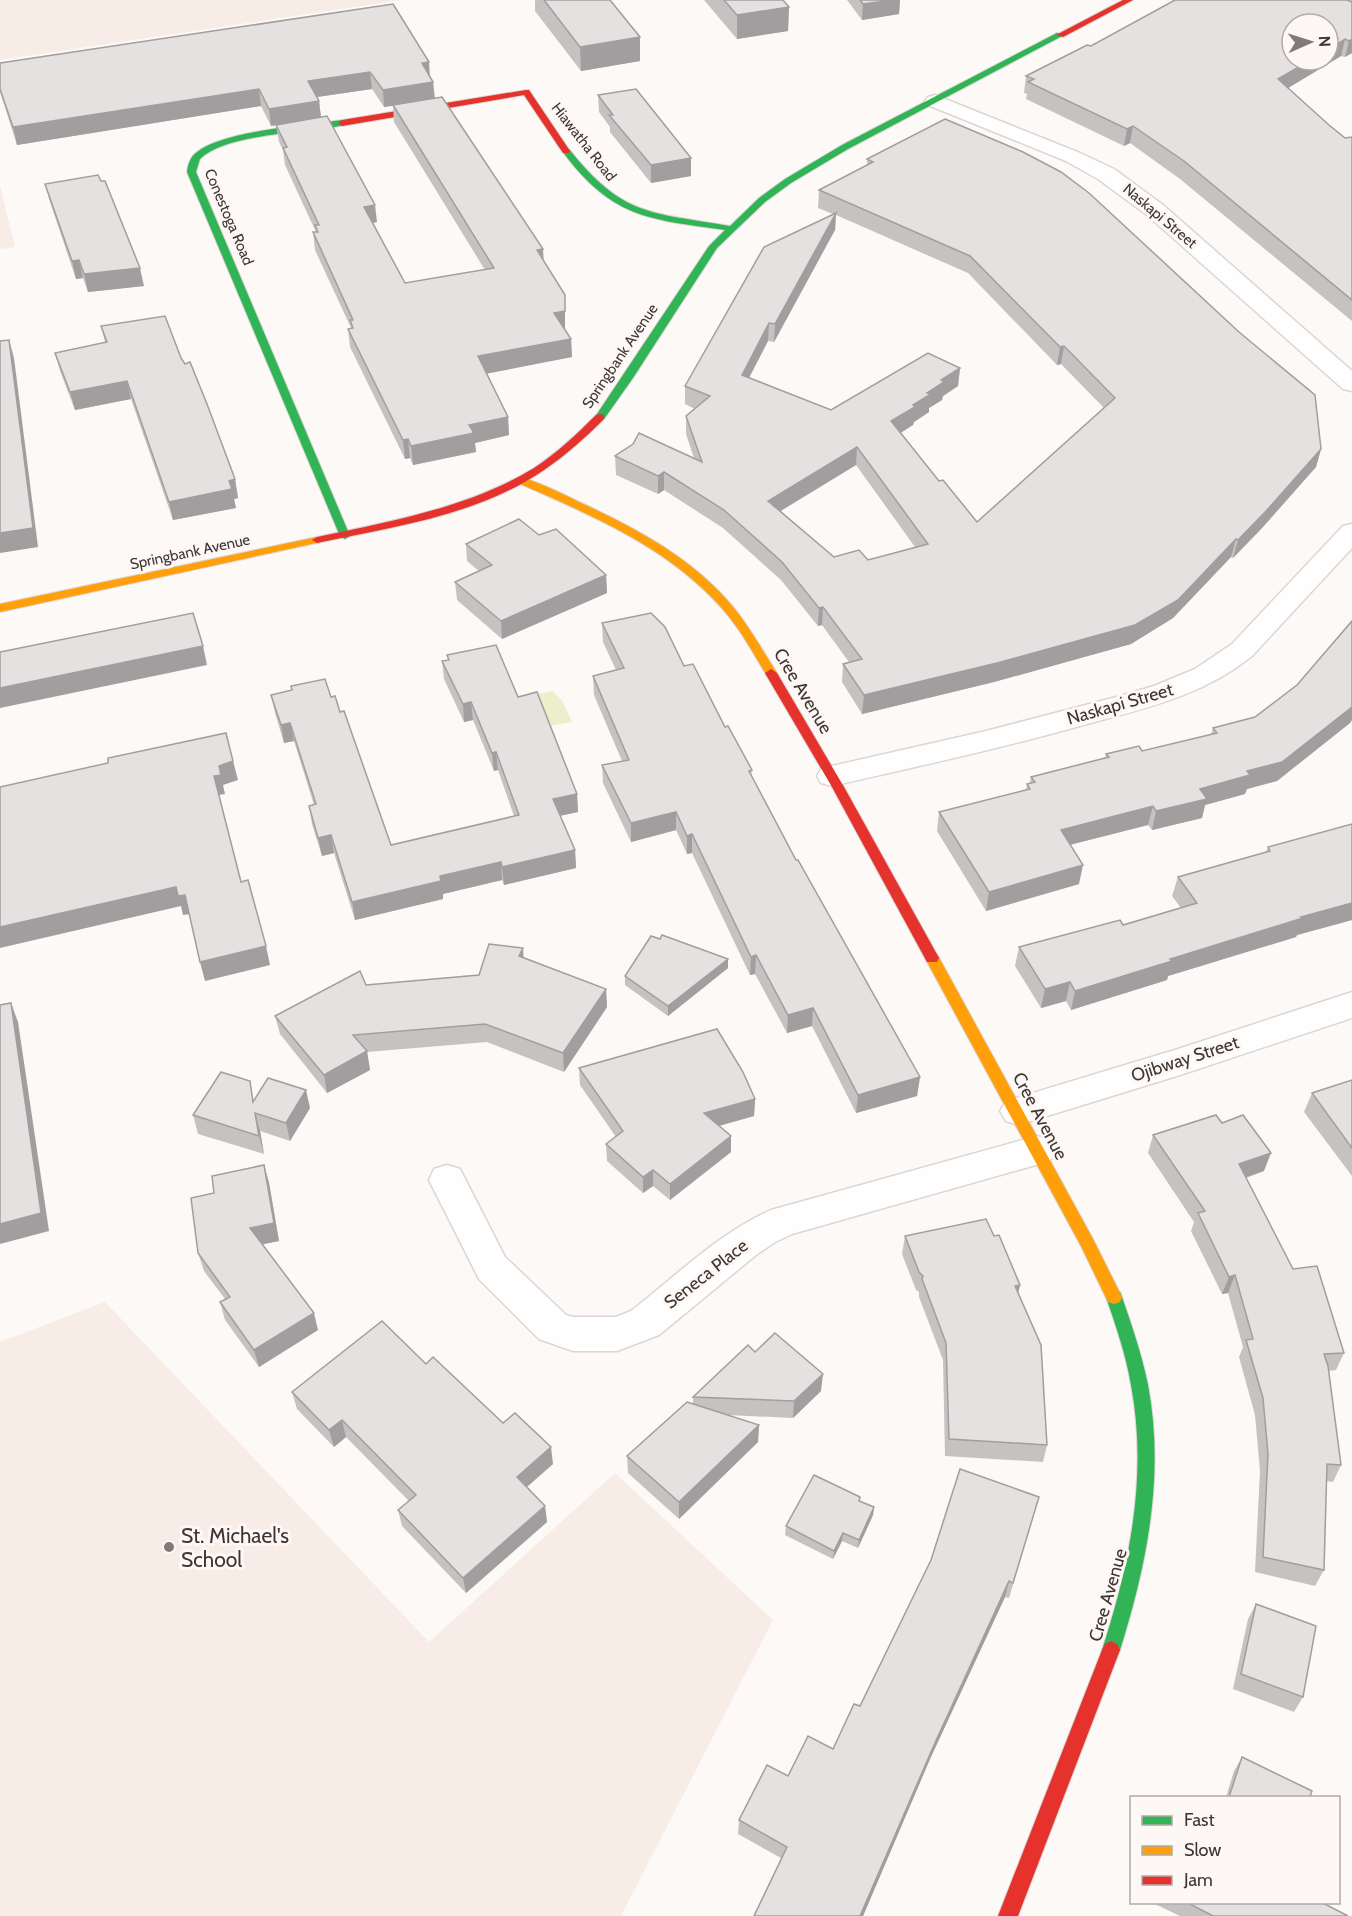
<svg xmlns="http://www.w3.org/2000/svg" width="1352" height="1916" viewBox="0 0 1352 1916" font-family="Cabin,sans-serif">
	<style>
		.built { fill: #f8ece6 }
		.green { fill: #ecefcb }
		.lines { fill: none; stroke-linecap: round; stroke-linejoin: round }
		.street-casing { stroke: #dcd6d4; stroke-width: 3 }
		.fast-casing { stroke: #dcd6d4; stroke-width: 2 }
		.slow-casing { stroke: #dcd6d4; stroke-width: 2 }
		.jam-casing { stroke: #dcd6d4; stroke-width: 2 }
		.street { fill: #fffefe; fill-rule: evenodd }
		.fast { fill: #30b455; fill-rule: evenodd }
		.slow { fill: #ff9f0a; fill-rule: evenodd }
		.jam { fill: #e5322d; fill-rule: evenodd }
		.wall { fill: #c5c2c2; fill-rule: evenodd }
		.shaded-wall { fill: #a09e9e }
		.building { fill: #e5e1e1; stroke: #a09e9e; stroke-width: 1.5; fill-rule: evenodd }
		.poi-dot { fill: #817a77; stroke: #fdf8f6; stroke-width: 2 }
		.labels { text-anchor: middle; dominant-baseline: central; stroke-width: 6; stroke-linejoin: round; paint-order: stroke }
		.far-street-label { font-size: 15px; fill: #3f3632; stroke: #fdf8f6 }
		.street-label { font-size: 18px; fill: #3f3632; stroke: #fdf8f6 }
		.near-poi-label { font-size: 21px; fill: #3f3632; stroke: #fdf8f6; text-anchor: start }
	</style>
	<rect width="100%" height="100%" fill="#fcf9f7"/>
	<g class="built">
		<polygon points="0,0 402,0 0,60"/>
		<polygon points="0,186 15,247 0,249"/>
		<polygon points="105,1302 429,1642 615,1473 773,1620 621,1916 0,1916 0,1342"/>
	</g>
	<polygon class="green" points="553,691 563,702 572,722 539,728 527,696"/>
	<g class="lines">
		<g class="street-casing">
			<g id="street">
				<polygon points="935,95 1080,153 1114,169 1163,205 1352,371 1352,391 1343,389 1147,215 1098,179 1066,161 928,105 925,101 928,97"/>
				<path d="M1352,524V548L1252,656C1201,697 1142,709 1080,726C998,749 915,767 832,786L821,783L817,776L821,769L832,766L986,731L1120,696L1154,686L1195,669L1232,644L1343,526Z"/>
				<polygon points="1352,992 1352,1018 1180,1075 1018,1125 1006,1121 1000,1111 1006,1101 1178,1049"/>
				<path d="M1037,1136L1050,1141L1055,1151L1050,1161L792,1234L775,1242L756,1255L659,1335L617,1351H573L539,1339L479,1279L429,1180L434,1169L447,1165L460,1169L505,1257L566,1315L573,1317H616L631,1311C676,1276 719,1233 771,1210Z"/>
			</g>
		</g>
		<g class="fast-casing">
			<g id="fast">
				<path d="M1057,33L1064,35L848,149L791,183L765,202L717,248L633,378L604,419H596L595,417L709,246L725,230C647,219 612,218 562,151L563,149H569C623,217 650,212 730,226L759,198L785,179L842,145Z"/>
				<path d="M342,120L346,123L345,125C308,133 227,133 200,159L196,172L350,536L345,539L340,536L187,172C188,164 190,157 197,152C223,131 307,125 342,120Z"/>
				<path d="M1114,1290L1120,1292L1122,1297C1132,1326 1142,1355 1148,1385C1165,1475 1147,1564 1120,1650L1117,1656L1111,1659L1105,1656L1102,1650C1130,1564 1148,1475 1131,1385C1126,1355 1116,1326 1106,1297L1108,1292Z"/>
			</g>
		</g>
		<g class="slow-casing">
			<g id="slow">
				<path d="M520,477C543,483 566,496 588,506C641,531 696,561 734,608C750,628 763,651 777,673L775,676H767C752,651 738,625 718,604C664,545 588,514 516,482L515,480Z"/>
				<polygon points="317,537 322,540 321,542 0,612 0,604"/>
				<polygon points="932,953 937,954 1093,1239 1122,1297 1120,1302 1114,1304 1108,1302 1082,1248 925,958"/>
			</g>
		</g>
		<g class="jam-casing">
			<g id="jam">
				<polygon points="1123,0 1133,0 1063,37 1056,35"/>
				<polygon points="526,90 529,90 570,151 569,153 563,153 524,95 342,126 338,123 342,120"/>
				<path d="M600,414L604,415V419C585,438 566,455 544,470C479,515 393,527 317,543L312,540L317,537C391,521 468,508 534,468C557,453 577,434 596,415Z"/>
				<polygon points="771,669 777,673 844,787 939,958 937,962 927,962 832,787 765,673"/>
				<polygon points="1111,1641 1117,1644 1120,1650 1018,1916 998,1916 1102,1650 1105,1644"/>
			</g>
		</g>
		<use href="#street" class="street"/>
		<use href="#fast" class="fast"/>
		<use href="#slow" class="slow"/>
		<use href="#jam" class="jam"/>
	</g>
	<g class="wall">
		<polygon points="535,0 610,0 640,37 640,61 581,71 535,11"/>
		<polygon points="704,0 783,0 789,7 788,31 737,39"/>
		<polygon points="847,0 900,0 899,14 862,20"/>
		<polygon points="1175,0 1352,0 1352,53 1345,57 1341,56 1288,88 1329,125 1345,138 1352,137 1352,321 1180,179 1130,143 1124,146 1026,99 1027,94 1024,93 1026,76 1091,46"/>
		<path d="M393,4L433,82L434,99L543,260L565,313V329L571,339L572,357L486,373L508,417L509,435L475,443L476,452L413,465L410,458L405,459L350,347L348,329L351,328L315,250L313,232H316L315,230L285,165L283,150L279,142L276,125L271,126L261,106L17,145L0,92V63ZM372,89L384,107L393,106L394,122L485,270L405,283L373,223L377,222L321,117L319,101L317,97Z"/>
		<polygon points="598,95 691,158 691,176 651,183 610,132 610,127 599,112"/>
		<path d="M945,119L1321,449L1316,467L1262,528L1233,558L1231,557L1173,618L1131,644L994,682L862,714L842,682L843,664L849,662L822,625L818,626L781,580L723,528L664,490L658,494L616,475L615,456L694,458L686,434V416L695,409L685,404V386L833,214L818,208L819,190L867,165V159ZM836,215L968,273L1057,365L1061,364L1104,408L977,522L939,481L901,433L913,425L914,422L929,412V408L942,400L943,396L958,386L960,368L831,410L749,378L768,341L774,342L835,230ZM856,465L915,547L868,560L834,557L781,511Z"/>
		<polygon points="45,184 144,286 88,292 83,278 76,279 50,202"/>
		<polygon points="101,326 181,358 235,479 238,498 234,499 236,508 173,520 131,399 75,410 60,371 55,353 105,342"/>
		<polygon points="539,535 606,575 607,593 502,639 457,600 455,582 479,571 467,561 466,544"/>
		<polygon points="602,623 684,666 725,727 752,770 751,776 796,860 920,1077 917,1096 856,1113 812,1026 787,1033 755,974 750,975 692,853 687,854 676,830 631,842 603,783 602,765 622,761 594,695 593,676 616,670 603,642"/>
		<polygon points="447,655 518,697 577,794 578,812 560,816 575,850 576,868 504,885 502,880 443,894 443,899 355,920 334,853 322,856 312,824 309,806 314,805 294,741 284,743 275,713 271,695 331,697 391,845 514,816 498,770 494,771 473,720 464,722 444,679 442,661 448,660"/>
		<polygon points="1350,723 1277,781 1247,789 1245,794 1205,805 1202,818 1152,830 1148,825 1070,845 1079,884 986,911 937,831 939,812 1026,790 1027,784 1030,783 1031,777 1105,758 1106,754 1142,751 1211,734 1213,728"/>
		<polygon points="1352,824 1352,920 1297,935 1296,937 1168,976 1167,980 1071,1010 1066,1001 1041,1008 1015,966 1019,947 1123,925 1181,908 1172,896 1178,877 1266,852 1268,847"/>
		<polygon points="660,939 728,959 728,968 668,1016 625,985 625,976"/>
		<polygon points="523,958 606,989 607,1007 564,1072 487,1042 367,1052 370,1070 327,1093 280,1034 275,1016 366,985 479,975"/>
		<polygon points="579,1068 755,1099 754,1116 719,1126 731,1152 670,1200 653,1186 643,1193 607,1161 606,1144 616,1137 580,1085"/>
		<polygon points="1352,1080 1352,1176 1304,1112 1312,1093"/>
		<polygon points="254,1100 310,1108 290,1141 260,1131 264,1154 198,1134 193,1115"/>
		<polygon points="1222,1123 1264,1171 1246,1178 1293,1269 1344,1353 1336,1370 1329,1371 1341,1465 1333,1482 1326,1481 1324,1570 1315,1586 1255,1572 1260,1471 1255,1415 1239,1357 1243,1347 1228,1293 1222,1294 1191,1231 1194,1222 1148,1153 1153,1135"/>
		<polygon points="264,1165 269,1183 279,1241 262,1244 318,1330 259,1367 225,1320 220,1302 225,1299 204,1271 198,1253 214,1193"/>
		<polygon points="905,1236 994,1236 1020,1285 1018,1293 1047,1445 1043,1462 945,1456 943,1360 919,1297 919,1292 916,1290 902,1254"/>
		<polygon points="755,1352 821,1391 793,1418 728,1415 759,1425 758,1442 679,1519 628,1473 627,1456 693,1404 693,1397"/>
		<polygon points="426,1364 503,1423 553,1464 526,1487 545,1506 547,1522 466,1593 402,1526 398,1510 409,1501 346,1437 334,1447 297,1409 292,1392"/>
		<polygon points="1039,1497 1009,1598 1005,1597 930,1759 863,1916 754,1916 781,1858 738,1834 739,1820 788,1776 833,1749 860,1706"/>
		<polygon points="860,1501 874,1507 873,1515 858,1548 842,1541 833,1559 785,1535 786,1526"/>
		<polygon points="1256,1604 1303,1697 1294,1712 1233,1689 1248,1619"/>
		<polygon points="1242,1757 1310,1797 1226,1797 1234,1771"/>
		<polygon points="1156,1902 1321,1902 1348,1916 1180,1916 1155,1904"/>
	</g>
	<g class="shaded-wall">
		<polygon points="893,0 900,0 899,14 862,20 863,4"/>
		<polygon points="789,7 788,31 737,39 737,15"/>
		<polygon points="640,37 640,61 581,71 580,47"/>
		<polygon points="1345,39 1341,56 1275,96 1278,79 1311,60 1328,60 1328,50"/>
		<polygon points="1352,39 1352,53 1345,57 1349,41"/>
		<polygon points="429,62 430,79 422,63"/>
		<polygon points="370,72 372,89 310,98 308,81"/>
		<polygon points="433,82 435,99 384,107 383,90"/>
		<polygon points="259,89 261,106 17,145 13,127"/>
		<polygon points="319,101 321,118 271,126 269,109"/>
		<polygon points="1133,126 1130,143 1124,146 1127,129"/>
		<polygon points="691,158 691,176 651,183 651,165"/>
		<polygon points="375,205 377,222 367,224 364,207"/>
		<polygon points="836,213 835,230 774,342 775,324"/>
		<polygon points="543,249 544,267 537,250"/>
		<polygon points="79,260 83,278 76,279 72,261"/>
		<polygon points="140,268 144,286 88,292 84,274"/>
		<polygon points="565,295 565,329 555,331 554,313"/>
		<polygon points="769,323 768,341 741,393 742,375"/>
		<polygon points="571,339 572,357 480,375 478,356"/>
		<polygon points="9,340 14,358 38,547 0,553 0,533"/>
		<polygon points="1064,346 1061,364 1057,365 1060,347"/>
		<polygon points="960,368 958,386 943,396 942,400 929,408 929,412 914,422 913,425 890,439 891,421 913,405 941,380"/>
		<polygon points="127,381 131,399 75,410 70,392"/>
		<polygon points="508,417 509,435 475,443 476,452 413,465 411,446 469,425"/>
		<polygon points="408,439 410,458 405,459 403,440"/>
		<polygon points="857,447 856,465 767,519 768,501"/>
		<polygon points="1321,449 1316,467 1262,528 1233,558 1238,540"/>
		<polygon points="664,472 664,490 658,494 658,476"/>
		<polygon points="235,479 238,498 234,499 236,508 173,520 169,502"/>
		<polygon points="1236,539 1231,557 1173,618 1131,644 994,682 862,714 864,695"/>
		<polygon points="606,575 607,593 502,639 501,621"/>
		<polygon points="823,607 822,625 818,626 819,608"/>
		<polygon points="203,646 207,665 0,708 0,688"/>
		<polygon points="471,702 473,720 464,722 463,704"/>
		<polygon points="1352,707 1352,720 1350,723 1277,781 1247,789 1245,794 1205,805 1202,818 1152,830 1156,811 1200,789 1247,771"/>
		<polygon points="290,723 294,741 284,743 281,725"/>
		<polygon points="496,752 498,770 494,771 492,753"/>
		<polygon points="233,761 238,780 223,785 225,794 219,795 214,776 219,766"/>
		<polygon points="577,794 578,812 554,817 553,799"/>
		<polygon points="1153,806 1148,825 1057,848 1061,830"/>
		<polygon points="676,812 676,830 631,842 631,823"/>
		<polygon points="692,834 692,853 687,854 687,836"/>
		<polygon points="331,835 334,853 322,856 318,838"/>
		<polygon points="575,850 576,868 504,885 502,867"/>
		<polygon points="501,862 502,880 443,894 443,899 355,920 352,902 440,876"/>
		<polygon points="1083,865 1079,884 986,911 989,892"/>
		<polygon points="176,887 185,895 190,914 183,915 181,906 0,948 0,927"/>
		<polygon points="1352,903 1352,920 1297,935 1296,937 1168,976 1167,980 1071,1010 1075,991 1170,959 1301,917"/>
		<polygon points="266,946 270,965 205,981 200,962"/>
		<polygon points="523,948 524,966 519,956"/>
		<polygon points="756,955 755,974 750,975 751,957"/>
		<polygon points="728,959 728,968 668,1016 668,1006"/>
		<polygon points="1070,982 1066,1001 1041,1008 1045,989"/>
		<polygon points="606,989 607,1007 564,1072 563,1053"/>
		<polygon points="11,1003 18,1022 49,1231 0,1244 0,1224"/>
		<polygon points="813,1008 812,1026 787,1033 788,1015"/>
		<polygon points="367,1051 370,1070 327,1093 324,1075"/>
		<polygon points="920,1077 917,1096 856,1113 858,1095"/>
		<polygon points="306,1090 310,1108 290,1141 286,1123"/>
		<polygon points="755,1099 754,1116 704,1130 704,1113"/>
		<polygon points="255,1113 260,1131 264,1154 259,1136"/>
		<polygon points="731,1136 731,1152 670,1200 670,1184"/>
		<polygon points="1271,1153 1264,1171 1232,1182 1239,1164"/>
		<polygon points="264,1165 269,1183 279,1241 255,1246 250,1228"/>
		<polygon points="653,1170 653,1186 643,1193 643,1177"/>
		<polygon points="1235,1275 1228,1293 1222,1294 1229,1277"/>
		<polygon points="1020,1285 1016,1302 1015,1286"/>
		<polygon points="314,1313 318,1330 259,1367 254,1350"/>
		<polygon points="823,1374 821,1391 793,1418 794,1401"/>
		<polygon points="342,1420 346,1437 334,1447 329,1430"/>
		<polygon points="759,1425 758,1442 679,1519 679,1502"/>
		<polygon points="551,1447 553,1464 519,1494 517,1477"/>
		<polygon points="545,1506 547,1522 466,1593 463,1578"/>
		<polygon points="874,1507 873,1515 858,1548 859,1540"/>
		<polygon points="843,1533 842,1541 833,1559 834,1551"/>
		<polygon points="1009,1581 1005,1597 930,1759 863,1916 860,1916 934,1745"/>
	</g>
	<g class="building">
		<polygon points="544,0 610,0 640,37 580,47"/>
		<polygon points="724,0 783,0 789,7 737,15"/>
		<polygon points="860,0 893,0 863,4"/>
		<polygon points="1175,0 1347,0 1352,2 1352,39 1349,41 1345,39 1328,50 1328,24 1292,24 1292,60 1311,60 1278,79 1329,125 1345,138 1352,137 1352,300 1184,161 1133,126 1127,129 1028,82 1034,79 1026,76 1087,45 1091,46"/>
		<polygon points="393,4 429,62 422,63 433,82 383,90 370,72 308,81 319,101 269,109 259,89 13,127 0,89 0,63"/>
		<polygon points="636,89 691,158 651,165 609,115 613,115 598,95"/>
		<polygon points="442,97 543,249 537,250 565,295 565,311 554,313 571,339 478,356 508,417 469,425 474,433 411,446 408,439 403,440 348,329 353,328 350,320 353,320 313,232 318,232 315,225 319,225 283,148 287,147 276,125 327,116 375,205 364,207 405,283 494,268 393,105"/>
		<path d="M945,119L1023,152L1061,172L1089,193L1239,332L1315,395L1321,449L1267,510L1238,540L1236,539L1178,600L1135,625L997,663L864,695L843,664L862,659L823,607L819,608L782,562L724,510L664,472L658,476L615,456L633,444L639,433L702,462L686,416L710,396L685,386L764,247L836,213L775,324L769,323L742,375L831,410L928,353L960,368L941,380L944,382L927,393L931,394L913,405L915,407L891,421L939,481L943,480L977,522L1115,398L1064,346L1060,347L970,256L819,190L873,162L867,159ZM857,447L928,544L868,560L859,550L834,557L768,501Z"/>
		<polygon points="98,175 101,181 105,181 140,268 84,274 79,260 72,261 45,184"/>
		<polygon points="165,316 181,358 185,364 190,362 207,404 235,479 229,481 232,489 169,502 127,381 70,392 55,353 107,342 101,326"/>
		<polygon points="9,340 33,528 0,533 0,341"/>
		<polygon points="519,519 539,535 556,529 606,575 501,621 455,582 492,565 466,544"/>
		<polygon points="193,613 203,646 0,688 0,652"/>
		<polygon points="651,613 665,627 684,666 693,664 725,727 728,726 752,770 749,771 796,860 798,860 920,1077 858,1095 813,1008 788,1015 756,955 751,957 692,834 687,836 676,812 631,823 602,765 629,760 593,676 624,668 602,623"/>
		<polygon points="1352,621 1352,707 1282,762 1247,771 1250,775 1200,789 1207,799 1156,811 1153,806 1061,830 1083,865 989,892 939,812 1030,789 1027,784 1035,782 1031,777 1109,757 1106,754 1139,746 1142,751 1217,733 1213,728 1255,717 1297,685"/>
		<polygon points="496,645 518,697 537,692 577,794 553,799 575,850 502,867 501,862 440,876 441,881 352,902 331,835 318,838 309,806 316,804 290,723 281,725 271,695 292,690 291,686 325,679 331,697 335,696 340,712 344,711 391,845 519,815 496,752 492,753 471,702 463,704 442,661 449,660 447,655"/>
		<polygon points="226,733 233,761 219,766 221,775 214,776 241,882 248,880 266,946 200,962 185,895 178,896 176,887 0,927 0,787 108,763 108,758"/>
		<polygon points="1352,824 1352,903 1301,917 1303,918 1170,959 1172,961 1075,991 1070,982 1045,989 1019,947 1120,920 1123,925 1197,903 1178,877 1270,851 1268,847"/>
		<polygon points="662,935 728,959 668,1006 625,976 651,936 660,939"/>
		<polygon points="489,944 523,948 519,956 606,989 563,1053 485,1024 353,1035 367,1051 324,1075 275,1016 360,971 366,985 479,975"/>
		<polygon points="11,1003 41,1213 0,1224 0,1005"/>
		<polygon points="717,1029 743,1072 755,1099 704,1113 731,1136 670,1184 653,1170 643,1177 606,1144 623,1131 579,1068"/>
		<polygon points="221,1072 250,1081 253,1102 268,1078 306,1090 286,1123 255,1113 259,1136 193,1115"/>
		<polygon points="1352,1080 1352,1148 1312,1093"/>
		<polygon points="1216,1115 1222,1123 1243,1115 1271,1153 1239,1164 1293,1269 1317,1266 1344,1353 1324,1354 1328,1366 1341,1465 1327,1464 1324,1570 1263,1557 1268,1454 1263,1398 1246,1340 1253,1339 1235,1275 1229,1277 1198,1213 1205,1211 1153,1135"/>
		<polygon points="264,1165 274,1223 250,1228 314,1313 254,1350 220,1302 230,1297 198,1253 191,1198 214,1193 212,1176"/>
		<polygon points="986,1219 994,1236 999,1235 1020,1285 1015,1286 1041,1345 1047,1445 949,1439 946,1343 922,1279 923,1276 919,1272 905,1236"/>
		<polygon points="382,1321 426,1364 433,1357 503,1423 515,1413 551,1447 517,1477 545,1506 463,1578 398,1510 416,1495 342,1420 329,1430 292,1392"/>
		<polygon points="775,1333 823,1374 794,1401 693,1397 748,1345 755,1352"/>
		<polygon points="687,1402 759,1425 679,1502 627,1456"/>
		<polygon points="960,1469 1039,1497 1013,1583 1009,1581 934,1745 860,1916 754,1916 787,1847 739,1820 767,1765 788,1776 808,1736 833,1749 854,1704 860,1706 931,1560"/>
		<polygon points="814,1475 860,1497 859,1501 874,1507 859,1540 843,1533 834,1551 786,1526"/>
		<polygon points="1256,1604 1316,1626 1303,1697 1241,1674"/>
		<polygon points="1242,1757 1312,1791 1310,1797 1229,1797"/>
		<polygon points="1186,1902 1321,1902 1348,1916 1213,1916"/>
	</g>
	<circle class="poi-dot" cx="169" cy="1547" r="6"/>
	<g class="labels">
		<g class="far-street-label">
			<text transform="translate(584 142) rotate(52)">Hiawatha Road</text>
			<text transform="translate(1160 216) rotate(40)">Naskapi Street</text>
			<text transform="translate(229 217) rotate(67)">Conestoga Road</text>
			<text transform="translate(620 356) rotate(-56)">Springbank Avenue</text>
			<text transform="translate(190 552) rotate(-12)">Springbank Avenue</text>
		</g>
		<g class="street-label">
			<text transform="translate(803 691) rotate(59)">Cree Avenue</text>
			<text transform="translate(1120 704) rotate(-16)">Naskapi Street</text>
			<text transform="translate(1185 1059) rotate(-18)">Ojibway Street</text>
			<text transform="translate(1040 1116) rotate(62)">Cree Avenue</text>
			<text transform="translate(706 1274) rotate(-38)">Seneca Place</text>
			<text transform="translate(1108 1595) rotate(-74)">Cree Avenue</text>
		</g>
		<g class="near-poi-label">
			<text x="181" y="1535">St. Michael's<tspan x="181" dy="24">School</tspan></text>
		</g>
	</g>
	<rect x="1130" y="1796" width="210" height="108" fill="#fdf8f6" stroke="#b1aaa8" stroke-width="1.5"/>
	<rect x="1142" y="1816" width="30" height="9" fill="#30b455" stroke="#b1aaa8" stroke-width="1.5"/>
	<text x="1184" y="1826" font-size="18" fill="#3f3632">Fast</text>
	<rect x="1142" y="1846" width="30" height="9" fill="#ff9f0a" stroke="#b1aaa8" stroke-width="1.5"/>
	<text x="1184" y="1856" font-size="18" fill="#3f3632">Slow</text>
	<rect x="1142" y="1876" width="30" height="9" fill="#e5322d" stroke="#b1aaa8" stroke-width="1.5"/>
	<text x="1184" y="1886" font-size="18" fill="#3f3632">Jam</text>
	<g transform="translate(1310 42) rotate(87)"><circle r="28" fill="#fdf8f6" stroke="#b1aaa8" stroke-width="1.5"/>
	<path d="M0-4.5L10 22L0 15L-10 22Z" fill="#817a77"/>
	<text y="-9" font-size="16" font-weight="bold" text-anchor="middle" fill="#3f3632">N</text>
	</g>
</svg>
